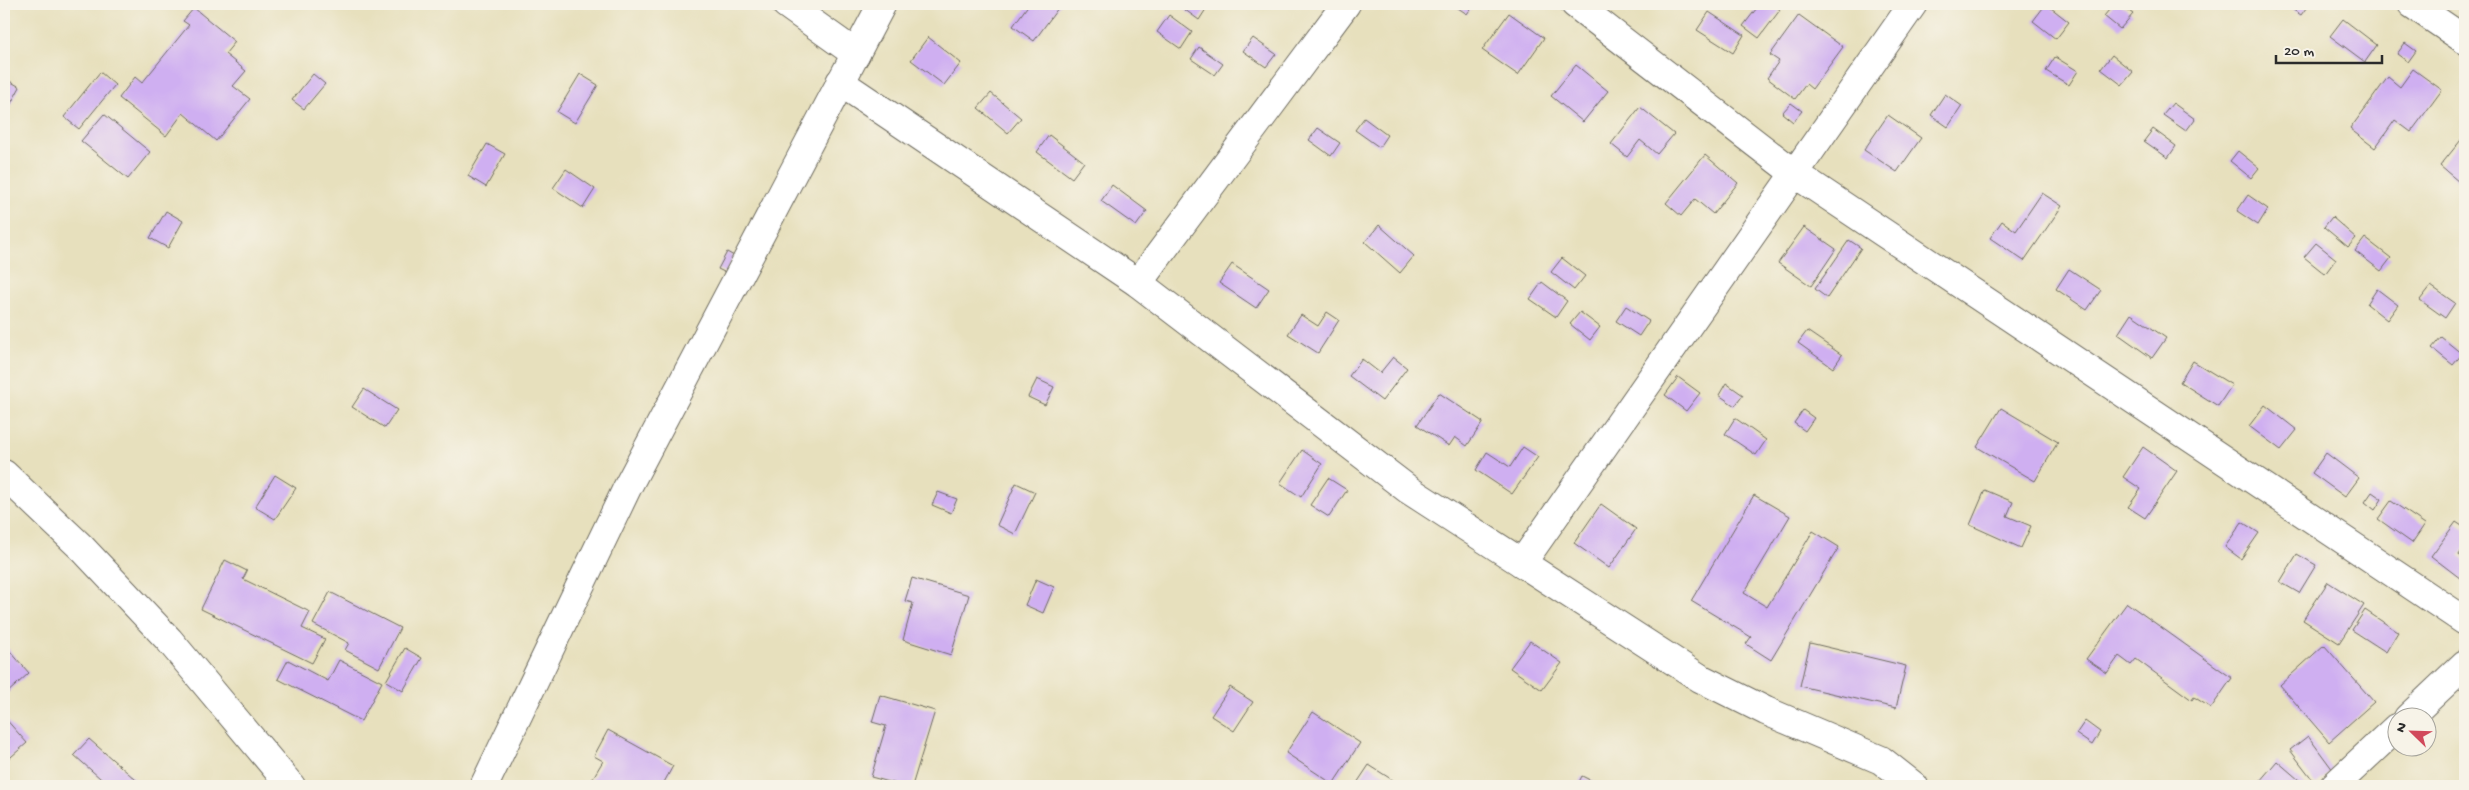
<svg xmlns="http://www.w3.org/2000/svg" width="2469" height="790" viewBox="0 0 2469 790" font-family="'Gochi Hand',sans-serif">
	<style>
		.building { fill: #cfaff1 }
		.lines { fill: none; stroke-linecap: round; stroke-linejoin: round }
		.minor-casing { stroke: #6d6a5e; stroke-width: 30 }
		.minor { stroke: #fff; stroke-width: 28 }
	</style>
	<rect width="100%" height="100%" fill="#f7f3e8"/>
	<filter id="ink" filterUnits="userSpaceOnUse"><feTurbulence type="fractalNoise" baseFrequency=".02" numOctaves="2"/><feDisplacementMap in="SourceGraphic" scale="10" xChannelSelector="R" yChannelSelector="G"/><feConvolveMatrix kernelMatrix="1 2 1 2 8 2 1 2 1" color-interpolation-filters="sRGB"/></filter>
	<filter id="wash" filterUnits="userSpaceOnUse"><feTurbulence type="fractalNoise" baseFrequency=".0096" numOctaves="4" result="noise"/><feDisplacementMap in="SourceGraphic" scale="20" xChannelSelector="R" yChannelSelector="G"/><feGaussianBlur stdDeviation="1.12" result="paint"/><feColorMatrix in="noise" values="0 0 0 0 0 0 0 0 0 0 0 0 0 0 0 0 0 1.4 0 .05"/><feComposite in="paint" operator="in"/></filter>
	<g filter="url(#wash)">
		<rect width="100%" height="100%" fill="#e7e0bd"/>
		<g id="blocks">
			<g class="building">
				<polygon points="1029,4 1061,4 1034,41 1013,26"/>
				<polygon points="1177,4 1205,4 1208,6 1199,20"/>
				<polygon points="1452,4 1474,4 1467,14"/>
				<polygon points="1760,4 1773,4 1780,10 1759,38 1743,26"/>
				<polygon points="2046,4 2069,22 2056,39 2033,21"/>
				<polygon points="2114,4 2119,4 2133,14 2120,29 2104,16"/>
				<polygon points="2284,4 2309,4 2301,15"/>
				<polygon points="194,8 235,42 225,54 246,71 233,86 250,99 216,141 183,113 166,136 119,98 135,77 142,83 189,25 183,21"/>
				<polygon points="1709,12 1744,35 1733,53 1697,30"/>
				<polygon points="1509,13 1544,38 1518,75 1482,50"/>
				<polygon points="1169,15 1192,32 1181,49 1157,32"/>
				<polygon points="1799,15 1843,47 1812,89 1806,84 1795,99 1767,78 1779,61 1770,55"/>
				<polygon points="2343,19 2377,45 2365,62 2330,36"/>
				<polygon points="928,37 961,63 944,85 911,60"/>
				<polygon points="1253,38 1276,54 1266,67 1243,51"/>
				<polygon points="2405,43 2416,51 2408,62 2397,54"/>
				<polygon points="1199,47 1223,64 1215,75 1191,59"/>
				<polygon points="2112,55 2133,72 2122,85 2101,69"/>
				<polygon points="2055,57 2078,71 2069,85 2046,71"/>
				<polygon points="1576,65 1608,91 1583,122 1551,96"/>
				<polygon points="2413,69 2442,90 2411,132 2395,120 2375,148 2350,129 2388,77 2400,87"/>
				<polygon points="100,72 115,85 79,129 64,117"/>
				<polygon points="313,74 325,84 304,109 292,100"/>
				<polygon points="580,74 598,85 575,123 557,112"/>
				<polygon points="4,78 20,87 4,116"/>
				<polygon points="991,93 1021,118 1008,133 978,108"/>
				<polygon points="1945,94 1962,106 1948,127 1931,115"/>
				<polygon points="1791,103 1802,111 1793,122 1782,113"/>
				<polygon points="2173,103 2195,119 2186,131 2163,115"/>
				<polygon points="1640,107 1674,134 1657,154 1640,140 1627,157 1611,144"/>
				<polygon points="104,114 150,152 128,179 81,141"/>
				<polygon points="1888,115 1921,138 1897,172 1864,150"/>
				<polygon points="1364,118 1387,135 1379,147 1355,130"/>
				<polygon points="1318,128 1340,143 1331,156 1309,140"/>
				<polygon points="2153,129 2176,146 2168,158 2144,141"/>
				<polygon points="1049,135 1084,162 1072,178 1037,152"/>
				<polygon points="2465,135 2465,187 2440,166"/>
				<polygon points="487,144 505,154 486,187 468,176"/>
				<polygon points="2238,151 2259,168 2251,178 2230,161"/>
				<polygon points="1705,155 1738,183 1713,214 1695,199 1681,216 1666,203"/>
				<polygon points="566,169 595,189 583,208 553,188"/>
				<polygon points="1112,185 1147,211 1136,226 1101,201"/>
				<polygon points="2042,193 2062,206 2024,261 1990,238 2002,221 2016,231"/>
				<polygon points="2248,195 2268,209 2258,225 2237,211"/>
				<polygon points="166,211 183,221 168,248 150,238"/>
				<polygon points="2332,217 2356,238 2348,247 2324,227"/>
				<polygon points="1379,225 1414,256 1400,273 1365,242"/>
				<polygon points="1804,227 1836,249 1811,286 1778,263"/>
				<polygon points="2365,238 2391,258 2381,271 2355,251"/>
				<polygon points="1849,240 1861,248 1827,298 1815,289"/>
				<polygon points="2316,243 2336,259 2325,274 2304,257"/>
				<polygon points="727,252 734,256 726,273 718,269"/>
				<polygon points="1562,258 1585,276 1574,290 1551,272"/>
				<polygon points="1232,264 1269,289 1256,308 1219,283"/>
				<polygon points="2069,269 2101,290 2087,310 2056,289"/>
				<polygon points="1542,282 1567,301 1556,317 1530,299"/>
				<polygon points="2431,286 2455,303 2445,318 2420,300"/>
				<polygon points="2377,289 2398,305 2387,320 2367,304"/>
				<polygon points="1626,306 1649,321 1639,336 1616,321"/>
				<polygon points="1327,312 1339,320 1318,353 1288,334 1301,315 1318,326"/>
				<polygon points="1580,312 1600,327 1590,340 1570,324"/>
				<polygon points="2131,314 2166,338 2152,358 2118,334"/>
				<polygon points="1807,331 1842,355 1833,368 1798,343"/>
				<polygon points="2441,337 2462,354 2453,365 2432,348"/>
				<polygon points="1393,357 1407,368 1382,401 1349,376 1362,359 1380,373"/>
				<polygon points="2193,361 2232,385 2218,406 2180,382"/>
				<polygon points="1678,377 1700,393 1686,411 1665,395"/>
				<polygon points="1037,379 1054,387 1045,405 1028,397"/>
				<polygon points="1726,383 1743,395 1735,406 1719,395"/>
				<polygon points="364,389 397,410 385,428 352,407"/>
				<polygon points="1439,393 1483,422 1467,446 1455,437 1449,446 1417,425"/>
				<polygon points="2265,405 2297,430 2281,450 2249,426"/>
				<polygon points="2001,408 2058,442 2035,481 1977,447"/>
				<polygon points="1803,410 1814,418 1805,431 1794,423"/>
				<polygon points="1735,418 1766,440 1756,455 1725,434"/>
				<polygon points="1523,447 1538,457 1512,494 1476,470 1487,452 1510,467"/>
				<polygon points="2143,447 2177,471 2145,518 2128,507 2141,489 2123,477"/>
				<polygon points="1302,450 1322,464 1301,497 1280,483"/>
				<polygon points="2326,453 2359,478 2345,497 2312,473"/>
				<polygon points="275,475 296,488 275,519 255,507"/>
				<polygon points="1328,478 1347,490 1329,517 1310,505"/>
				<polygon points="1016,483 1035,492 1015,534 997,525"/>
				<polygon points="1985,490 2013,502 2007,516 2031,526 2021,548 1970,525"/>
				<polygon points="938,492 957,499 951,513 932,505"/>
				<polygon points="2372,492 2382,499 2375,510 2365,502"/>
				<polygon points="1754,495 1790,516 1744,593 1767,607 1813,531 1839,547 1771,660 1746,644 1751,637 1691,601"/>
				<polygon points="2391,501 2425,524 2412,543 2378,519"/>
				<polygon points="1601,504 1636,529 1609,568 1574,543"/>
				<polygon points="2242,522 2259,533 2241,559 2225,547"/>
				<polygon points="2456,522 2465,528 2465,546 2459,555 2465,560 2465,582 2431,556"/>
				<polygon points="2297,554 2316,565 2299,593 2280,582"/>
				<polygon points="225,560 247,571 243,579 310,612 302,628 325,639 312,663 201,609"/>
				<polygon points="912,578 969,595 951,655 903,640 913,603 905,601"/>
				<polygon points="1036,579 1054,587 1043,613 1025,605"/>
				<polygon points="2328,582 2364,605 2339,643 2303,620"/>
				<polygon points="330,592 400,628 379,668 345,650 349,643 313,624"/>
				<polygon points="2127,603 2232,678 2211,708 2194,697 2192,700 2136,659 2131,665 2119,656 2107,673 2086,659"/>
				<polygon points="2365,610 2398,632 2386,652 2352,630"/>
				<polygon points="1530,641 1562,663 1542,690 1510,668"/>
				<polygon points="1810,643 1906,666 1896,708 1800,686"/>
				<polygon points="4,644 29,673 4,696"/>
				<polygon points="2324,645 2374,702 2329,742 2280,685"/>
				<polygon points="405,648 422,658 403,691 386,681"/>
				<polygon points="288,660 328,681 339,660 382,682 361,721 278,679"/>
				<polygon points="1230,687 1253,702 1234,731 1211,716"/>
				<polygon points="880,695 935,711 912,786 896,786 897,784 871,777 886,726 872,722"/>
				<polygon points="1313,712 1360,743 1333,784 1286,753"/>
				<polygon points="4,717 27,743 4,763"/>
				<polygon points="2085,721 2100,732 2092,745 2076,734"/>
				<polygon points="608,730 673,766 662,786 588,786 603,761 594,756"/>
				<polygon points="2308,736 2333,770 2316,784 2290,750"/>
				<polygon points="89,739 143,786 109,786 74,755"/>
				<polygon points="2277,761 2306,786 2264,786 2259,782"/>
				<polygon points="1369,765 1402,786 1355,786"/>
				<polygon points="1582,776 1602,786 1577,786"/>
			</g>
		</g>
	</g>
	<g filter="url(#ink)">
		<use href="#blocks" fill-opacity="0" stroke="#6d6a5e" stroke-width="1"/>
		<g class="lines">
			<g class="minor-casing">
				<g id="minor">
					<polyline points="786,4 856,54"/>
					<polyline points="1575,4 1794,173 2465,621"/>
					<polyline points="2412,4 2465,40"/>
					<polyline points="840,82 1138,283 1409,490 1700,678 1766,711 1881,760 1914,786"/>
					<polyline points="1138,283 1346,4"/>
					<polyline points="4,474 82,548 169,640 291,786"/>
					<polyline points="1522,563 1913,4"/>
					<polyline points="2408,718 2465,664"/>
					<polyline points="484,786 628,486 882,4"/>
					<polyline points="2334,786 2396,728"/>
				</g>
			</g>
			<use href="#minor" class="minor"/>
		</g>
	</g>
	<rect width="2469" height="790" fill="none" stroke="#f7f3e8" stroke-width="20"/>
	<g transform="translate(2412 732) rotate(293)"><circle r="24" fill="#f7f3e8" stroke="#a5a39c"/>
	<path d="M0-4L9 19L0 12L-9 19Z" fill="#d1495b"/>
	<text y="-8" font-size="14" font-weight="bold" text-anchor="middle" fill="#2b2b2b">N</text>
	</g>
	<path d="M2276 55v8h106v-8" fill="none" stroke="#2b2b2b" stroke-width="2.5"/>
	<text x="2284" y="55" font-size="15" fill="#2b2b2b" stroke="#f7f3e8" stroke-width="4" paint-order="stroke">20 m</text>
</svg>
